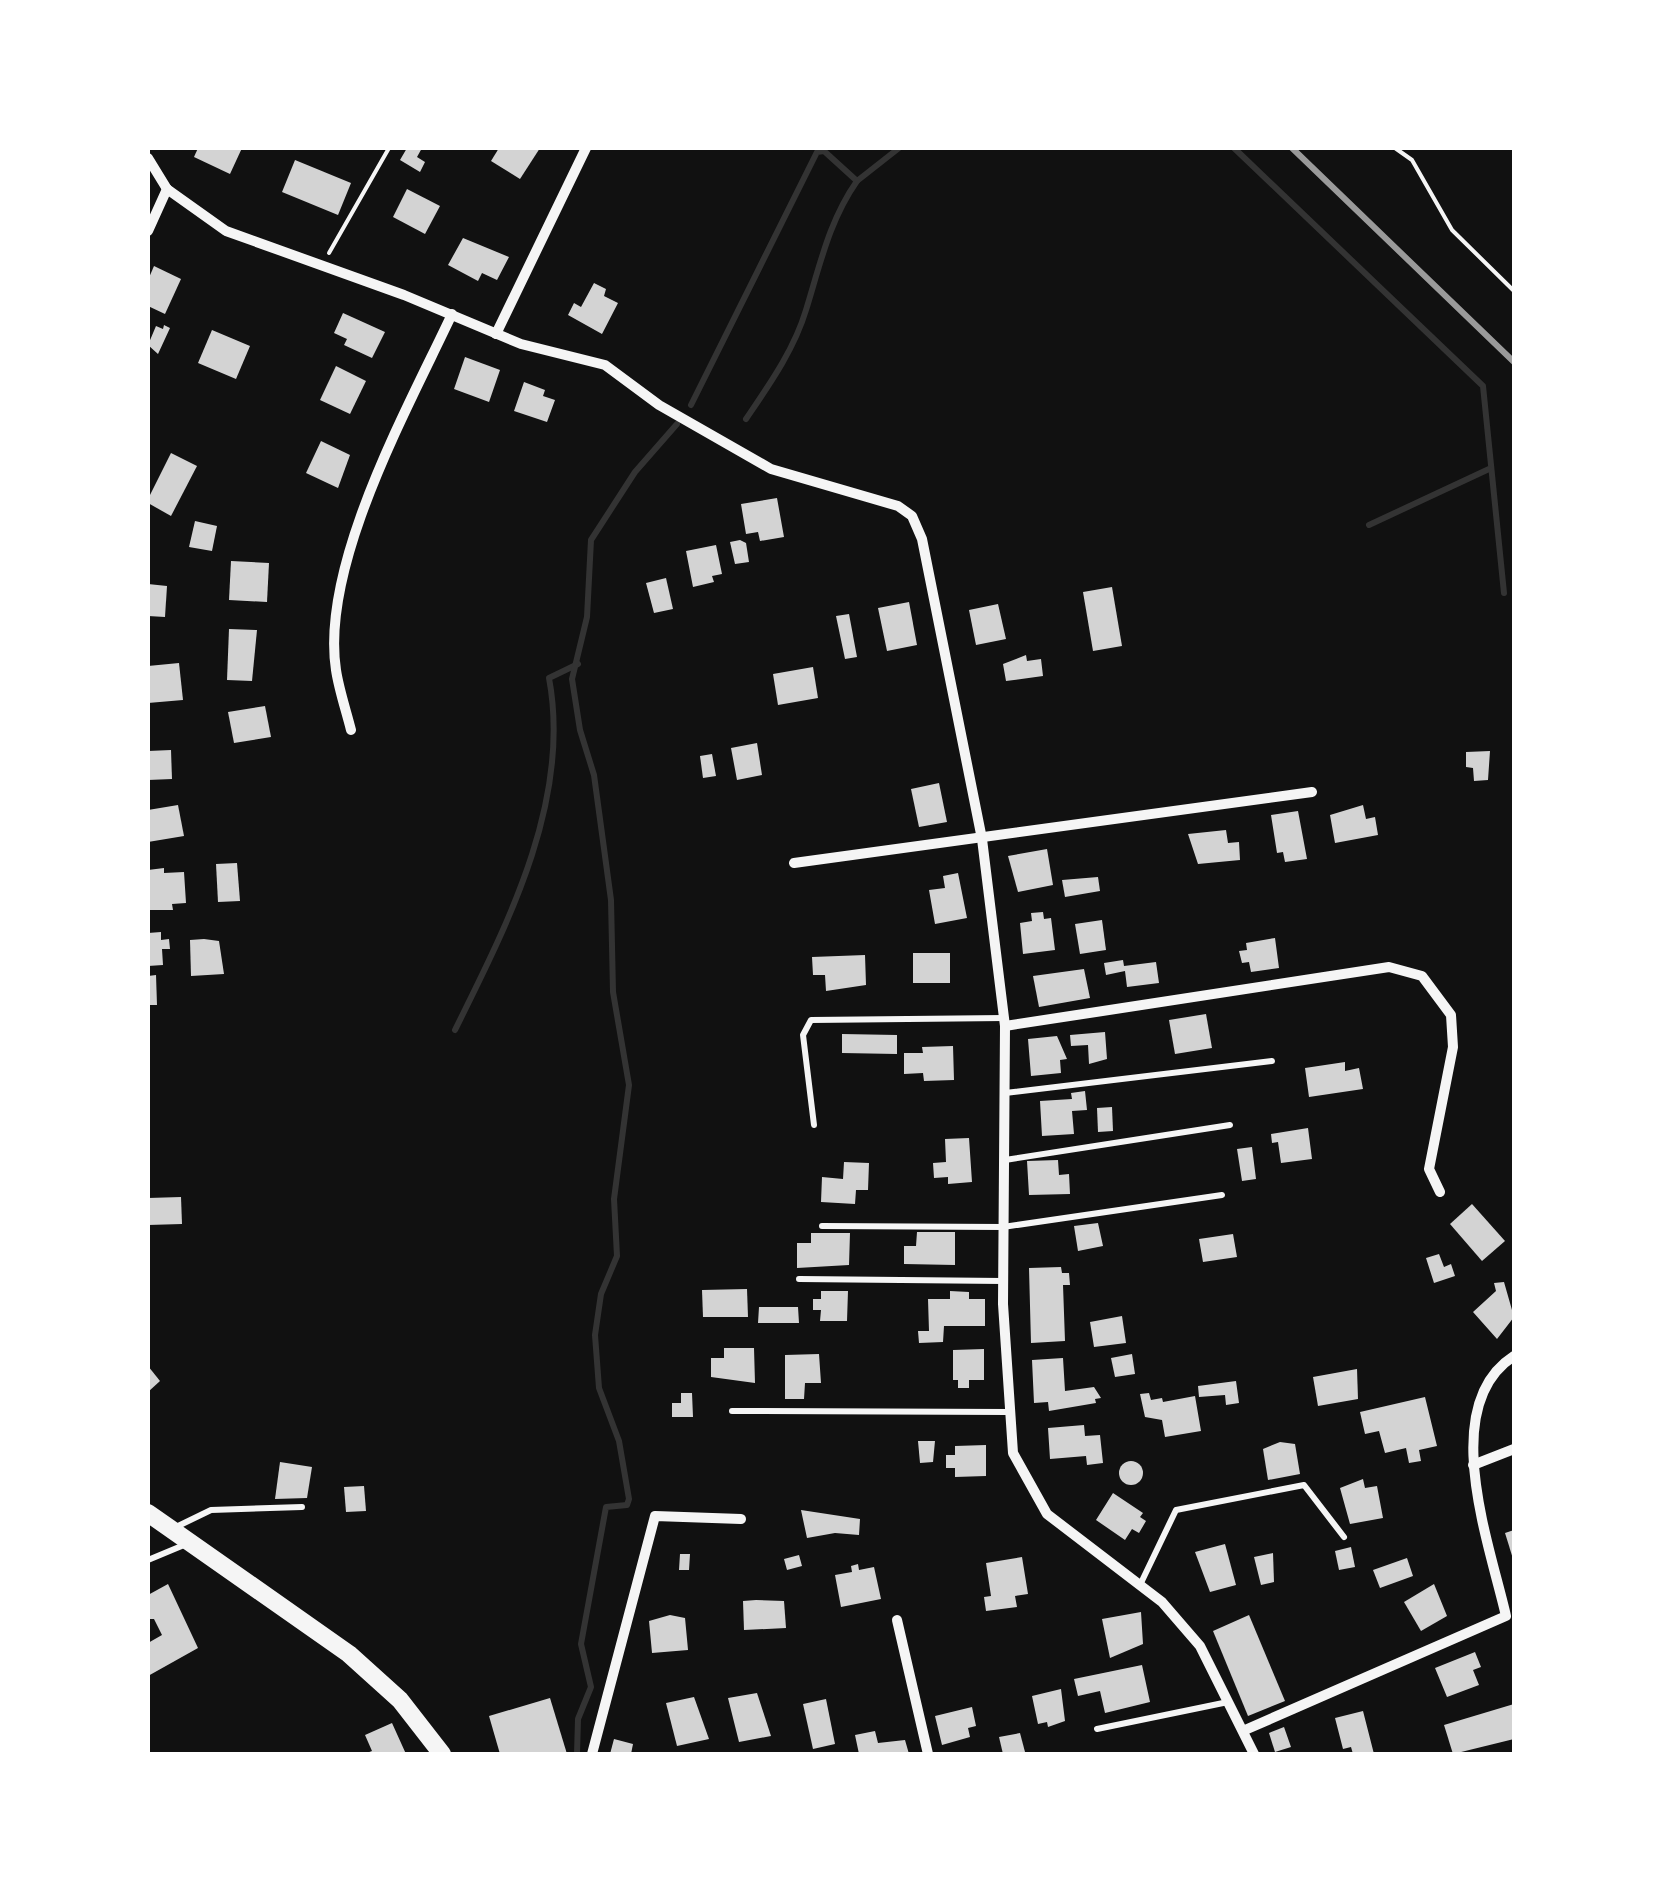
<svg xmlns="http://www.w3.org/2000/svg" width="1662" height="1902" viewBox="0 0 1662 1902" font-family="'Varela Round',sans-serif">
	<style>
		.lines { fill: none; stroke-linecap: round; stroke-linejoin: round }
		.stream { stroke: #333; stroke-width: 6 }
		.building { fill: #d3d3d3 }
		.path { stroke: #f5f5f5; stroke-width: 4 }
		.service { stroke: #f5f5f5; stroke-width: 6 }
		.minor { stroke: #f5f5f5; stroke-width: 10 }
		.tertiary { stroke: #f5f5f5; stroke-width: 18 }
		.rail { stroke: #9a9a9a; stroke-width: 6 }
	</style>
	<rect width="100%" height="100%" fill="#111"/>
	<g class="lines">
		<g class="stream">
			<polyline points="1234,148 1483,386 1504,593"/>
			<polyline points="691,405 817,152 824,151 857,181 899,148"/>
			<path d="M746,419C769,385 794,350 806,310C820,265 829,221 857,181"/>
			<polyline points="1369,525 1489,469"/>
			<path d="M455,1030C507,925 572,800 549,678L578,664"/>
			<polyline points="577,1754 578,1719 591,1687 581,1644 606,1507 627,1505 629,1499 619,1441 599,1388 595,1335 601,1294 617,1256 614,1199 629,1085 613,992 611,900 594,775 580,730 572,679 587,617 591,540 635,472 677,424"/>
		</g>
	</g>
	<g class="building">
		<polygon points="198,148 242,148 230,174 194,157"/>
		<polygon points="407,148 422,148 417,157 425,162 420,172 400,160"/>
		<polygon points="499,148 540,148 520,179 491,161"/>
		<polygon points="295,160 351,183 338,215 282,192"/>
		<polygon points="407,189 440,206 425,234 393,217"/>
		<polygon points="463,238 509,257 497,280 482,273 478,281 448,265"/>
		<polygon points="154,266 181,279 165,314 148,306 148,280"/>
		<polygon points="594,283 606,289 604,296 618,303 602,334 568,315 574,303 581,307"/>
		<polygon points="343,313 385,332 372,358 344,345 347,339 334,333"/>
		<polygon points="164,325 170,328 158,354 148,345 156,326 163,329"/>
		<polygon points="212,330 250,346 236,379 198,363"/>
		<polygon points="465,357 500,370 489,402 454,389"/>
		<polygon points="336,366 366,381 350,414 320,400"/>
		<polygon points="524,382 545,390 543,396 555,400 547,422 514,411"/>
		<polygon points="321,441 350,455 338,488 306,473"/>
		<polygon points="171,453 197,466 171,516 148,503 148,499"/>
		<polygon points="777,498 784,537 760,541 758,532 746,534 741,504"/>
		<polygon points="195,521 217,526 212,551 189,547"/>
		<polygon points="740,540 746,543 749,562 735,564 730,542"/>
		<polygon points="716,545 722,574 712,576 714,582 693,587 686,551"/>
		<polygon points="231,561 269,563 267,602 229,600"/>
		<polygon points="666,578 673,609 654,613 646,583"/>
		<polygon points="148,584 167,586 165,617 148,616"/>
		<polygon points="1112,587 1122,646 1093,651 1083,592"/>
		<polygon points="909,602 917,645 887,651 878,608"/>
		<polygon points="998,604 1006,639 976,645 969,610"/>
		<polygon points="849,614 857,657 845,659 836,616"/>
		<polygon points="229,629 257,630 252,681 227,680"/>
		<polygon points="1026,655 1027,661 1041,659 1043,676 1006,681 1003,664"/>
		<polygon points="179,663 183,700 148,703 148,666"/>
		<polygon points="813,667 818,698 778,705 773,674"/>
		<polygon points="265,706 271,737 234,743 228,712"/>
		<polygon points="757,743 762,775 737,780 731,748"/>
		<polygon points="171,750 172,779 148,780 148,751"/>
		<polygon points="1490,751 1488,780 1474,781 1473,768 1466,767 1466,752"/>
		<polygon points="712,754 716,776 703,778 700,756"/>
		<polygon points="939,783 947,822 919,827 911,789"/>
		<polygon points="178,805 184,836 148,842 148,810"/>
		<polygon points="1363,805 1366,819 1375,817 1378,835 1335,843 1330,815"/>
		<polygon points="1298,811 1307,859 1285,862 1283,852 1277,853 1271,815"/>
		<polygon points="1226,830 1228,843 1239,842 1240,860 1198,864 1188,834"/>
		<polygon points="1047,849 1053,885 1018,892 1008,856"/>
		<polygon points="237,863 240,901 218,902 216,864"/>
		<polygon points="164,868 164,873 184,872 186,903 172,904 173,910 149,910 148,870"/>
		<polygon points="958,873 967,918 935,924 929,890 945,888 943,876"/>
		<polygon points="1098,877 1100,891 1065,897 1062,880"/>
		<polygon points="1043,912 1044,919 1051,918 1055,950 1023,954 1020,923 1032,921 1031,913"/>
		<polygon points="1102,920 1106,950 1080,954 1075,924"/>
		<polygon points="161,932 161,940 169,939 170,949 162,949 163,965 148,966 148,933"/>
		<polygon points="1275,938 1279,968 1251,972 1249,962 1242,963 1239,951 1247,950 1246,943"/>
		<polygon points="204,939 219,941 224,974 191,976 190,940"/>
		<rect x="913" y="953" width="37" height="30"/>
		<polygon points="865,955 866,985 826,991 825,975 813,975 812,957"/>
		<polygon points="1123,960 1124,966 1156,962 1159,983 1127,987 1125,971 1106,975 1104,963"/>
		<polygon points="1084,969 1090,998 1039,1007 1033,976"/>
		<polygon points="156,975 157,1005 148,1005 148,976"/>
		<polygon points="1206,1014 1212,1048 1175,1054 1169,1020"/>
		<polygon points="1105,1032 1107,1059 1089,1064 1088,1045 1071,1046 1070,1035"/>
		<polygon points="842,1034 897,1035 897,1054 842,1053"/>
		<polygon points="1057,1036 1067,1059 1060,1060 1061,1073 1031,1076 1028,1039"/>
		<polygon points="953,1046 954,1080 924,1081 923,1073 904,1074 904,1053 923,1053 922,1047"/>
		<polygon points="1345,1062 1345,1071 1359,1068 1363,1089 1309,1097 1305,1068"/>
		<polygon points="1085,1091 1087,1110 1072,1111 1074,1134 1042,1136 1040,1101 1072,1099 1071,1093"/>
		<polygon points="1112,1107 1113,1131 1098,1132 1097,1108"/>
		<polygon points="1308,1128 1312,1159 1281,1163 1278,1142 1272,1143 1271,1134"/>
		<polygon points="969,1138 972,1182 948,1184 948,1177 934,1178 933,1163 946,1162 945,1139"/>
		<polygon points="1252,1147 1256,1179 1242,1181 1237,1149"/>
		<polygon points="1058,1160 1059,1175 1069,1174 1070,1194 1029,1195 1027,1161"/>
		<polygon points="844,1162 869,1163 868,1190 856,1190 855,1204 821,1202 822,1177 843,1179"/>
		<polygon points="181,1197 182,1224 148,1225 148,1198"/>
		<polygon points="1472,1204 1505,1241 1482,1261 1450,1224"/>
		<polygon points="1098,1223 1103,1246 1078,1251 1074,1226"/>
		<polygon points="917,1232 955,1232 955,1265 904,1264 904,1246 916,1246"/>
		<polygon points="811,1233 850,1233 849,1265 797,1268 797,1243 811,1243"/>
		<polygon points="1233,1234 1237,1257 1203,1262 1199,1239"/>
		<polygon points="1439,1254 1444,1267 1451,1264 1455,1276 1434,1283 1426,1258"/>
		<polygon points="1061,1267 1062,1273 1069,1273 1070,1285 1063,1285 1065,1341 1031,1343 1029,1268"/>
		<polygon points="1504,1282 1514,1317 1497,1339 1473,1312 1496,1291 1494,1283"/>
		<polygon points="747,1289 748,1317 703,1317 702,1290"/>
		<polygon points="821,1291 848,1291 847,1321 820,1321 821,1310 813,1310 813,1299 821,1299"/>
		<polygon points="950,1291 969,1292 969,1299 985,1299 985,1326 944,1326 943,1342 919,1343 918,1331 929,1331 928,1299 950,1299"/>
		<polygon points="759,1307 798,1307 799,1323 758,1323"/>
		<polygon points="1122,1316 1126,1343 1094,1347 1090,1322"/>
		<polygon points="724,1348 754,1348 755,1383 711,1377 711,1358 724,1358"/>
		<polygon points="984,1349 984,1380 969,1380 969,1388 958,1388 958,1380 953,1380 953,1350"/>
		<polygon points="819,1354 821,1383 805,1383 804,1399 785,1399 785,1355"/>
		<polygon points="1132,1354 1135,1374 1115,1377 1111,1358"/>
		<polygon points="1063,1358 1065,1391 1094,1387 1101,1398 1095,1399 1096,1403 1049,1411 1048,1402 1034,1403 1032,1360"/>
		<polygon points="148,1366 160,1381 148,1392"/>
		<polygon points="1357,1369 1358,1399 1318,1406 1313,1377"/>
		<polygon points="1236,1381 1239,1403 1226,1405 1225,1395 1199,1397 1198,1386"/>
		<polygon points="681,1393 692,1393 693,1417 672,1417 672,1403 681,1403"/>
		<polygon points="1149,1393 1151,1400 1162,1398 1163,1402 1195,1396 1201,1431 1165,1437 1162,1420 1145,1417 1140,1394"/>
		<polygon points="1425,1397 1437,1446 1419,1450 1421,1461 1409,1463 1406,1448 1385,1453 1379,1431 1365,1434 1360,1412"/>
		<polygon points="1084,1425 1085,1436 1100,1435 1103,1463 1087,1465 1086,1456 1050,1459 1048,1428"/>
		<polygon points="918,1441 935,1441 933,1462 920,1463"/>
		<polygon points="1280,1442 1295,1444 1300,1474 1268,1480 1263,1449"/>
		<polygon points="986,1445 986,1476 955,1477 955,1468 946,1468 946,1455 955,1455 955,1446"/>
		<circle cx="1131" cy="1473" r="12"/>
		<polygon points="280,1462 312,1467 307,1498 275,1499"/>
		<polygon points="1363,1479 1365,1488 1377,1486 1383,1518 1350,1524 1340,1488"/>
		<polygon points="364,1486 366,1511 346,1512 344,1487"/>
		<polygon points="1113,1493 1143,1513 1140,1517 1146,1521 1139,1533 1132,1529 1125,1540 1096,1520"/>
		<polygon points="801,1510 860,1519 859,1535 835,1533 807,1538"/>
		<polygon points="1514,1530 1514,1562 1505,1533"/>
		<polygon points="1225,1544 1236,1585 1210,1592 1195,1552"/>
		<polygon points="1351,1547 1355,1567 1339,1570 1335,1551"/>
		<polygon points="1273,1553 1274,1582 1261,1585 1254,1557"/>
		<polygon points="680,1554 690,1554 689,1570 679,1570"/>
		<polygon points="799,1555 802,1566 787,1570 784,1559"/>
		<polygon points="1022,1557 1028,1594 1015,1596 1017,1607 986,1611 984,1597 991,1596 986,1563"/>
		<polygon points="1407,1558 1413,1576 1380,1588 1373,1570"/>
		<polygon points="858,1564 859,1570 874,1567 881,1599 841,1607 835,1575 852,1572 851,1566"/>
		<polygon points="168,1584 198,1648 148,1676 148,1643 162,1635 154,1619 148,1619 148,1595"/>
		<polygon points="1434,1584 1447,1616 1421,1631 1404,1602"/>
		<polygon points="756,1600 784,1601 786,1628 744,1630 743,1601"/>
		<polygon points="1141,1612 1143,1644 1110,1658 1102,1619"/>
		<polygon points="670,1615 685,1618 688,1650 652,1653 649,1621"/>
		<polygon points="1249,1615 1285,1701 1248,1716 1213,1631"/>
		<polygon points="1475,1652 1481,1667 1473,1670 1479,1685 1447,1697 1435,1668"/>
		<polygon points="1142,1665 1150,1702 1105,1713 1100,1691 1078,1696 1074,1679"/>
		<polygon points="1061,1689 1065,1721 1048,1727 1047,1722 1038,1724 1032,1696"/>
		<polygon points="757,1693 771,1736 739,1742 728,1698"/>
		<polygon points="694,1697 709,1739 677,1746 666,1703"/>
		<polygon points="550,1698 567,1754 500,1754 489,1716"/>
		<polygon points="826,1699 835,1744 813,1749 803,1704"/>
		<polygon points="1514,1704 1514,1739 1453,1754 1444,1725"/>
		<polygon points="972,1707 976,1726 968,1728 970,1737 942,1745 935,1716"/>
		<polygon points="1363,1711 1374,1754 1353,1754 1351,1747 1343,1749 1335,1718"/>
		<polygon points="392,1723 406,1754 364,1754 372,1751 365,1735"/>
		<polygon points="1284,1727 1291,1747 1275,1752 1269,1733"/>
		<polygon points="875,1731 878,1743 905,1740 909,1754 859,1754 855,1735"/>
		<polygon points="1020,1733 1025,1752 1003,1754 999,1737"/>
		<polygon points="614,1739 633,1744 631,1754 610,1754"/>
	</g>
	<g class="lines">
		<g class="path">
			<polyline points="1395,148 1412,160 1452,230 1514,291"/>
			<polyline points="329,253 389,148"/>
		</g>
		<g class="service">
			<polyline points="1005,1093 1272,1061"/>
			<polyline points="814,1125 803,1035 811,1020 1004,1018"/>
			<polyline points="1005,1160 1230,1125"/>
			<polyline points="822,1226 1003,1227 1222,1195"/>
			<polyline points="799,1279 1003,1281"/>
			<polyline points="732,1411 1009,1412"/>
			<polyline points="176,1527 211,1510 302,1507"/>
			<polyline points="148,1560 184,1545"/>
			<polyline points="1140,1585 1176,1510 1304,1485 1344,1537"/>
			<polyline points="1097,1729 1228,1702"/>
		</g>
		<g class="minor">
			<polyline points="148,158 167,189"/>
			<polyline points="167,189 226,231 404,295 521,344 605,365 659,405 771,469 898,506 912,516 922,539 982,839 1005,1026 1003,1304 1013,1453 1047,1514 1162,1602 1200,1646 1254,1754"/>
			<polyline points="148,231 167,189"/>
			<polyline points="496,334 586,148"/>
			<path d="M351,730C346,710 339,690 336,670C320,565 408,408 452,314"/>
			<polyline points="794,863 1312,792"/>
			<polyline points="1005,1026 1389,967 1422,976 1451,1015 1453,1047 1429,1169 1440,1192"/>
			<polyline points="1473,1465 1514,1449"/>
			<polyline points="897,1620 928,1754"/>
			<path d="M1245,1730L1506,1616C1490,1545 1437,1405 1514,1356"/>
			<polyline points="592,1754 655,1516 741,1519"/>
		</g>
		<polyline class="tertiary" points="148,1513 349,1654 400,1700 442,1754"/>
		<polyline class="rail" points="1292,148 1514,362"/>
	</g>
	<rect width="1662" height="1902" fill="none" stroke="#ffffff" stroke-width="300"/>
</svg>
